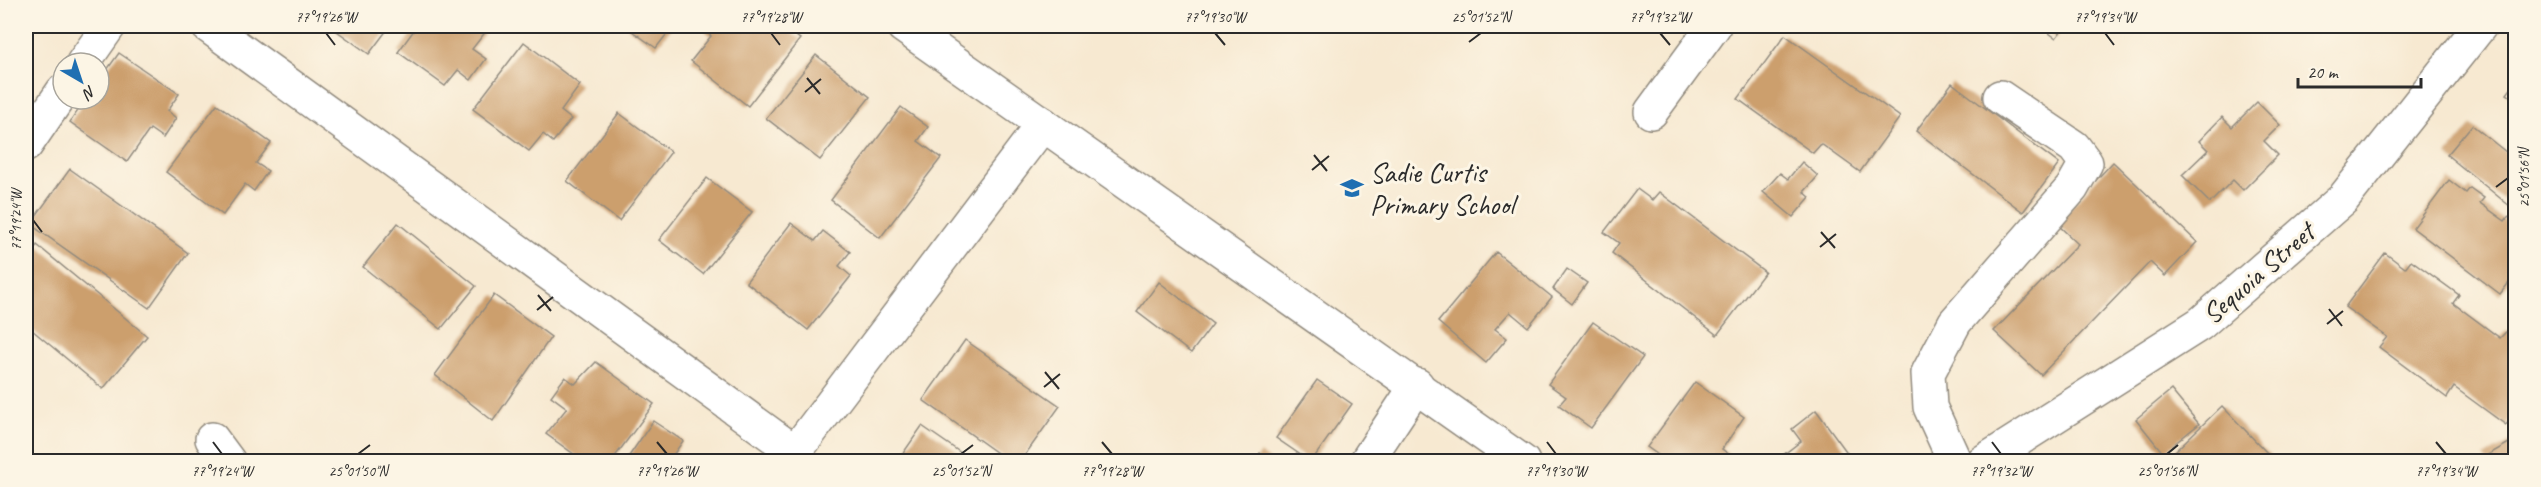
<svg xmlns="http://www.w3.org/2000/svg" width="2541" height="487" viewBox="0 0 2541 487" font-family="Caveat,sans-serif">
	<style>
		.building { fill: #cc9f6d }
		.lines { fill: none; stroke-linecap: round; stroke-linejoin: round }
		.minor-casing { stroke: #918a7e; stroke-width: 36 }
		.minor { stroke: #fff; stroke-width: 33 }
		.ticks { fill: none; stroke: #2b2b2b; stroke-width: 2 }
		.labels { text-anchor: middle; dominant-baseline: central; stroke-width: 6; stroke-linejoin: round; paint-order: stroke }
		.poi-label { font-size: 28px; fill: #2b2b2b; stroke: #fcf5e5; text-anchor: start }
		.street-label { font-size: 28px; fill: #2b2b2b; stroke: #fcf5e5 }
		.neatline { fill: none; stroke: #2b2b2b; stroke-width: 2 }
		.ticks-label { font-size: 15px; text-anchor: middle; fill: #2b2b2b }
	</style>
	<rect width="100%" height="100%" fill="#fcf5e5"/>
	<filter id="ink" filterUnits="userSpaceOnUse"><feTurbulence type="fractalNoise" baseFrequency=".0167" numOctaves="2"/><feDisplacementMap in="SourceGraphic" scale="12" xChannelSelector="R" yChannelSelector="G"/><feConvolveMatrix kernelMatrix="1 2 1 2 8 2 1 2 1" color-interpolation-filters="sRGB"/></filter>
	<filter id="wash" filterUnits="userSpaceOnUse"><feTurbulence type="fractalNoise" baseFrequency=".008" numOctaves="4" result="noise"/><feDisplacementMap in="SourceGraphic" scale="24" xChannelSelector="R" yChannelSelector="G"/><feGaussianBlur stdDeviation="1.35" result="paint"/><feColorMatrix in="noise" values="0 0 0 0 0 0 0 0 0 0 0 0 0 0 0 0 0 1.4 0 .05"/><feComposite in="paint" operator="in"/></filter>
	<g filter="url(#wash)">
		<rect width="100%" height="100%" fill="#f7e9d1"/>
		<g id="blocks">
			<g class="building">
				<polygon points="330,26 390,26 369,54"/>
				<polygon points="417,26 490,26 472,49 486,59 471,80 458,70 445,86 398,52"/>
				<polygon points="625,26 673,26 656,48"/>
				<polygon points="701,26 782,26 800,39 748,106 691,61 711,36"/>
				<polygon points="2039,26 2065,26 2056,38"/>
				<polygon points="1785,35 1900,117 1860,172 1821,144 1813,153 1738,99"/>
				<polygon points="524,42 580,85 561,111 571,119 553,142 543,134 529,151 473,109"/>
				<polygon points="119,53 179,94 167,111 176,118 163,138 150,129 127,162 70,122 86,99 99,99 99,81"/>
				<polygon points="816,55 870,97 820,160 766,118"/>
				<polygon points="2516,82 2516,100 2507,94"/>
				<polygon points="1952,83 2059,164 2023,212 1916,131"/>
				<polygon points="2257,102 2280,125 2264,141 2278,155 2243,190 2233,180 2210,203 2182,175 2208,150 2199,141 2222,117 2232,127"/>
				<polygon points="217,104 271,143 256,163 268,171 254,191 245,184 223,215 166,172"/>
				<polygon points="901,107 928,127 918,141 941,158 880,238 831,200"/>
				<polygon points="619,113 671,152 619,221 567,181"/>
				<polygon points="2472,125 2516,160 2516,211 2447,155"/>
				<polygon points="1802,162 1818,176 1804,192 1810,197 1793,217 1763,192 1780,173 1788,179"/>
				<polygon points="2113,162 2197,242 2165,276 2150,262 2041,375 1994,331 2078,244 2056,223"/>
				<polygon points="70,169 188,253 149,308 30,224"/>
				<polygon points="707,178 752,212 703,274 659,240"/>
				<polygon points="2449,180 2466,193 2470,188 2484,198 2480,203 2505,221 2508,217 2516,222 2516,274 2500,294 2413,228"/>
				<polygon points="1637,189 1652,200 1659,192 1765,272 1717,335 1612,253 1619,243 1604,232"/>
				<polygon points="398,223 476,286 441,329 363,267"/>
				<polygon points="791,223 815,241 823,231 850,252 839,266 851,276 808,330 746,282"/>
				<polygon points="37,245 147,336 103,389 26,325 26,259"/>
				<polygon points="1496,252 1552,297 1528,327 1510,312 1495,329 1507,338 1486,363 1438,322"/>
				<polygon points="2385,253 2405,268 2411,260 2459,295 2453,303 2500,338 2507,331 2516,337 2516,412 2506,425 2454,387 2447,398 2379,347 2387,337 2345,307"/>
				<polygon points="1567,269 1587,283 1572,304 1553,289"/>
				<polygon points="1159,282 1213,324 1191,353 1137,312"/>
				<polygon points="494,295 551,337 493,421 435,375"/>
				<polygon points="1593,322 1643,357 1591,428 1559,405 1566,397 1548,384"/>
				<polygon points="965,340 1060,406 1020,462 1010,462 923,400"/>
				<polygon points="596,362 654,404 611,462 585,462 546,434 567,408 551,396 565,377 575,384"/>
				<polygon points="1317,380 1352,404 1311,462 1276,438"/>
				<polygon points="1695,382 1744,417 1722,449 1739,462 1668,462 1647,447"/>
				<polygon points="2171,390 2199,424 2163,453 2136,419"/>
				<polygon points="2222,406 2270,456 2265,462 2179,462 2172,454"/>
				<polygon points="1816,410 1854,462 1774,462 1801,441 1792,429"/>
				<polygon points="653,421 683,441 673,455 683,462 625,462"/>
				<polygon points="922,426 974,462 897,462"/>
				<polygon points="2516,439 2516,462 2487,462 2484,457"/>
				<polygon points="1260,453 1272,462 1255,462"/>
			</g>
		</g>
	</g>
	<g filter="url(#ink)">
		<use href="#blocks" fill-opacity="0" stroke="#918a7e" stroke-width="1.5"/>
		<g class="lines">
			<g class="minor-casing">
				<g id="minor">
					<polyline points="208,26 795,452 1043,124"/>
					<polyline points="903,26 1523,462"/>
					<polyline points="83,63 109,26"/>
					<polyline points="1651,112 1714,26"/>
					<polyline points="26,145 63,91"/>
					<polyline points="212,439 229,462"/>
					<polyline points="1366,462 1417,385"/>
					<polyline points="1955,462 1930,407 1928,373 1955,322 2072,188 2086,163 2074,147 2000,97"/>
					<polyline points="1983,462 2200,324 2343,199 2480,26"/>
				</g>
			</g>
			<use href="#minor" class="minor"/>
		</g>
	</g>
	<path class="ticks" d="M326,33L335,45M771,33L780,45M1215,33L1225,45M1660,33L1670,45M2105,33L2114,45M1469,42L1481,33M807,78L820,94M805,92L821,79M1314,155L1327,171M1312,170L1329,156M2496,187L2508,178M33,220L42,232M1821,232L1835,248M1820,247L1836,234M538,295L551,311M2329,309L2342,326M537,310L553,297M2327,324L2343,311M1045,372L1059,389M1044,387L1060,374M213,442L222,454M657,442L667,454M1102,442L1112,454M1547,442L1556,454M1992,442L2001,454M2436,442L2446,454M358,454L370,445M961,454L973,445M2167,454L2178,445"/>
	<defs>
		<g id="school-bare" transform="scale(1.8)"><path d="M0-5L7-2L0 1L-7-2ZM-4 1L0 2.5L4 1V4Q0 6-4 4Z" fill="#1f6fb2" stroke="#fcf5e5" stroke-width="2.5" paint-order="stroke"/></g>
	</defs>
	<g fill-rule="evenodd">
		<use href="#school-bare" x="1352" y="188"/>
	</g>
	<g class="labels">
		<g class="poi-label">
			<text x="1370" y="172">Sadie Curtis<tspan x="1370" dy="32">Primary School</tspan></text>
		</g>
		<g class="street-label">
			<text transform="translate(2258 273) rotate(-41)">Sequoia Street</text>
		</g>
	</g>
	<rect width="2541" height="487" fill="none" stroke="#fcf5e5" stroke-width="66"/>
	<g transform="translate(81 81) rotate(141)"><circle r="28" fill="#fcf5e5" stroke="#a8a49b" stroke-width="1.5"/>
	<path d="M0-4.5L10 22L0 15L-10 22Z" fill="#1f6fb2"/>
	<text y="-9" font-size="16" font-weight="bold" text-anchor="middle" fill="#2b2b2b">N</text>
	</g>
	<path d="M2298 78v9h123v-9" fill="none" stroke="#2b2b2b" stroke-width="3"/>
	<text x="2307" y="78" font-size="18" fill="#2b2b2b" stroke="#fcf5e5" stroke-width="4.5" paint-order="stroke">20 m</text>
	<rect x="33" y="33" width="2475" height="421" class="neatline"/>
	<g class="ticks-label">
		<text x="326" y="22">77°19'26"W</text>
		<text x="771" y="22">77°19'28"W</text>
		<text x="1215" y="22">77°19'30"W</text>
		<text x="1481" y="22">25°01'52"N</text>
		<text x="1660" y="22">77°19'32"W</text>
		<text x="2105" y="22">77°19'34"W</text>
		<text transform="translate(2524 178) rotate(-90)" y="5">25°01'56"N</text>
		<text transform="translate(16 220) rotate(-90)" y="5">77°19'24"W</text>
		<text x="222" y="476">77°19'24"W</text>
		<text x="358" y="476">25°01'50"N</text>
		<text x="667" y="476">77°19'26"W</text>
		<text x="961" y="476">25°01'52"N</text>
		<text x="1112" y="476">77°19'28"W</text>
		<text x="1556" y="476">77°19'30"W</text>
		<text x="2001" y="476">77°19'32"W</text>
		<text x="2167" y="476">25°01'56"N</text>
		<text x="2446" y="476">77°19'34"W</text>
	</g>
</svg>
